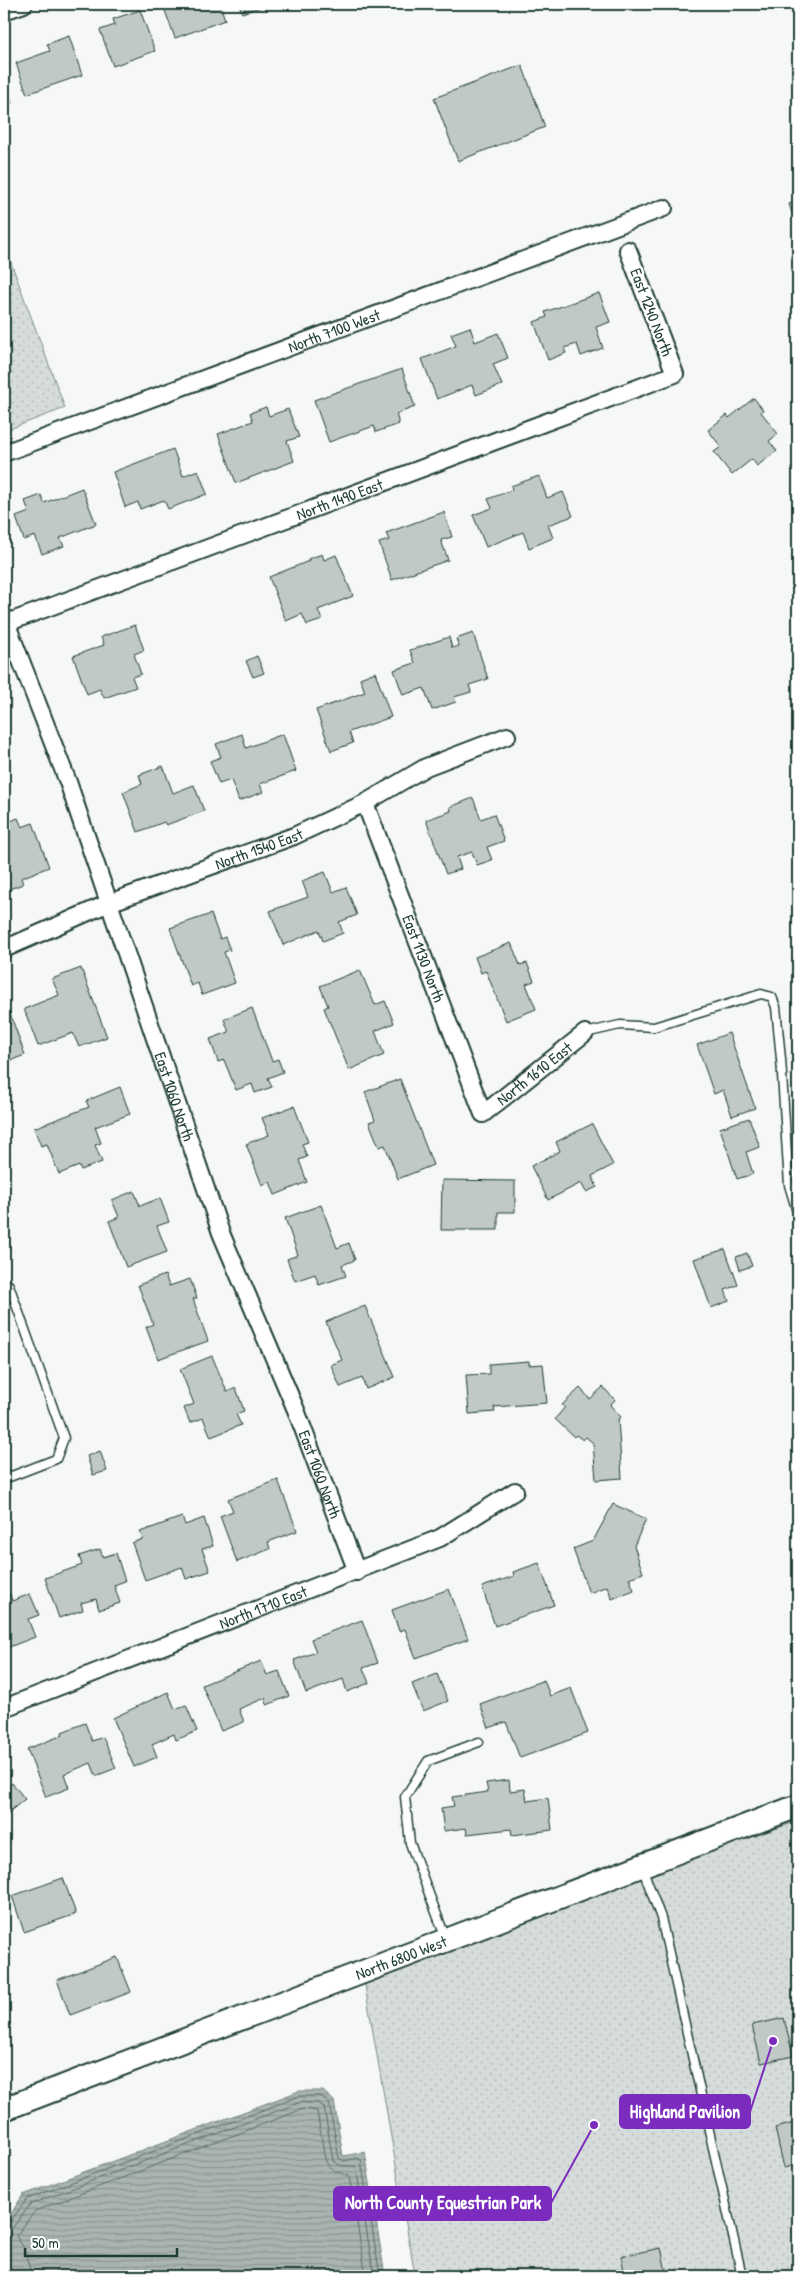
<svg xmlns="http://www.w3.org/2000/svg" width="802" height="2280" viewBox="0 0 802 2280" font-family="'Patrick Hand',sans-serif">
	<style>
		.grass { fill: url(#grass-dots); stroke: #7a8c88 }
		.water { fill: url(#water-rules); stroke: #72857f }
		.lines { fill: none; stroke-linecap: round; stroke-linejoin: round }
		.shore { stroke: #576d66; stroke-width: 1 }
		.building { fill: #c0c9c6; stroke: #1f3d34 }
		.lane-casing { stroke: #1f3d34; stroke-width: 11 }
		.street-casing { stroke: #1f3d34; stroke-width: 20 }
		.secondary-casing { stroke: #1f3d34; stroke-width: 26 }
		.lane { stroke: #fff; stroke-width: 8 }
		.street { stroke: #fff; stroke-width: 16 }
		.secondary { stroke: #fff; stroke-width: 22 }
		.labels { text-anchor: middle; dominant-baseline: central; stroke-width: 4.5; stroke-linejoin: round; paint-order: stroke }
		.street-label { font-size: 16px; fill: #1f3d34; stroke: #fff }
		.leader { fill: none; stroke: #7b2cbf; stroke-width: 2 }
		.callout-dot { fill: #7b2cbf; stroke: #fff; stroke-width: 2 }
		.callout { fill: #7b2cbf; stroke: #7b2cbf; stroke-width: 2 }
		.callout-label { font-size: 18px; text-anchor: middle; font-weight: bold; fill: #fff }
	</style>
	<defs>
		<pattern id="grass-dots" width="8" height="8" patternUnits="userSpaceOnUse" patternTransform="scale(1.25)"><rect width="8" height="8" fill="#d6dcdb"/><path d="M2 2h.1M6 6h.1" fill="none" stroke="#b7bebd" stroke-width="1.8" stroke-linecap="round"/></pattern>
		<pattern id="water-rules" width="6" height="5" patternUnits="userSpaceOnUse" patternTransform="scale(1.25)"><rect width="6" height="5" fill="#aab5b1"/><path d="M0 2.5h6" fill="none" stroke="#8a9491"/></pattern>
	</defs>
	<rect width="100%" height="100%" fill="#f6f7f7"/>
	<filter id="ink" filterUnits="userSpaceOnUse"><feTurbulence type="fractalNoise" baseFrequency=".02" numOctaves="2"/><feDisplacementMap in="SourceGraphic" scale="10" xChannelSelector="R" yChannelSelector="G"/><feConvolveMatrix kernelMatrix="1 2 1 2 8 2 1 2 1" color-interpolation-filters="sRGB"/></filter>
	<g filter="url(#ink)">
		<g class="grass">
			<polygon points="4,244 65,408 4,431"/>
			<polygon points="798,1821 798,2276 415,2276 363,1974"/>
		</g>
		<path class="water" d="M299,2091H323L334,2101L343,2156L365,2152L385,2276H13C0,2237 0,2229 23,2195Z"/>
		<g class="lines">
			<g class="shore">
				<polyline points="4,2224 10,2222 27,2199 300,2096 321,2096 329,2103 339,2158 344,2161 358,2158 361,2160 380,2276"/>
				<polyline points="4,2231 13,2227 31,2204 301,2102 318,2103 324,2107 333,2161 341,2166 353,2166 356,2167 374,2276"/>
				<path d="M32,2276L24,2248L16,2236L35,2211L303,2109L317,2111L325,2159C330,2172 338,2172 349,2176L366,2276"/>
			</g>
		</g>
		<g class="building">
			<polygon points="174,4 220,4 225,20 175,38 164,8"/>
			<polygon points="239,4 270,4 242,13"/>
			<polygon points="140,10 155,51 113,66 100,30 115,25 113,19"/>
			<polygon points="69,36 82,75 27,94 16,63 50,51 47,44"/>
			<polygon points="522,65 545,127 458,161 434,98"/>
			<polygon points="4,82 12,103 4,106"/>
			<polygon points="798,201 798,231 789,204"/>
			<polygon points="599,293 610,322 596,327 603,348 581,356 577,344 564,348 566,353 548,360 534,322 547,317 545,312"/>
			<polygon points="470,327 475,342 498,333 508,358 493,364 502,385 476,395 472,385 437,399 422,359 456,346 451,334"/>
			<polygon points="402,369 415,407 396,414 399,424 376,432 374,426 329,442 314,400"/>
			<polygon points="754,398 763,410 761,412 778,434 769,441 777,451 757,466 752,459 732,475 714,452 721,447 708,430 727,415 729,418"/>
			<polygon points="266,407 269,416 288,409 299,437 287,441 294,461 236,483 218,434 253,421 250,413"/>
			<polygon points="173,449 183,476 198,470 207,494 168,509 164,500 140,509 138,502 125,507 113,472"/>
			<polygon points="539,476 547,498 563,492 573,516 548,525 553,538 529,548 523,532 486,547 473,515 492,508 488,499 512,490 511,486"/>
			<polygon points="82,488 96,524 60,538 64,546 42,554 35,536 24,540 16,517 29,512 25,501 41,495 44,503"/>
			<polygon points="444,512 452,537 441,540 448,560 392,580 379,543 389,540 386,533"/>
			<polygon points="322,554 324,560 336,555 353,596 318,610 322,620 307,625 302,614 286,621 269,577 309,561 308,559"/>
			<polygon points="135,625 144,650 134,654 141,674 132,677 136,687 104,698 100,689 87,694 73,656 104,645 101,637"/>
			<polygon points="473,633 488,679 469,685 471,692 454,697 456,702 432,710 424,688 403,695 394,670 415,663 410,650 449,637 452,648 459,646 456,639"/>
			<polygon points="257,656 264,673 253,677 246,661"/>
			<polygon points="375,672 391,717 349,732 353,743 331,751 316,710 365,692 360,678"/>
			<polygon points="242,734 246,748 283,734 296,771 260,784 263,792 239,801 231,780 219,784 210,761 221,757 216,744"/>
			<polygon points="163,766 173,793 194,785 204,811 166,825 164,822 138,832 123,792 142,784 139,775"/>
			<polygon points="473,798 481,819 494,814 504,841 487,847 492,860 477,865 472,852 457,857 461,869 446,874 426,820 451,811 450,807"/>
			<polygon points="18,818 22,827 33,823 49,867 21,878 23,884 4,891 4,824"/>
			<polygon points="325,872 333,892 346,887 357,915 339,922 343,933 323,941 319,930 283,945 270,911 308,897 302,881"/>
			<polygon points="211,914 220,939 225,937 230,950 224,952 235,983 202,995 198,983 191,986 170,928"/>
			<polygon points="511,943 520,965 527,963 534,981 526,984 536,1009 506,1021 486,971 481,973 475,957"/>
			<polygon points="81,968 107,1037 79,1047 73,1033 38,1046 24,1009 59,995 52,979"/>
			<polygon points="360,970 375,1005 385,1001 394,1023 375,1031 384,1055 349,1070 324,1008 328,1006 320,986"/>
			<polygon points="8,1008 25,1055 4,1063 4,1010"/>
			<polygon points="252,1008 272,1061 278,1059 283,1072 268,1078 272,1087 255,1093 252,1084 236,1090 224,1060 218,1062 210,1039 229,1032 224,1019"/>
			<polygon points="729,1033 755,1108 732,1116 723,1090 714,1094 697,1045"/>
			<polygon points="400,1079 433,1165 398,1179 385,1145 379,1147 369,1122 375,1120 365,1092"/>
			<polygon points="120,1087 130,1114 95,1127 101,1143 95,1145 102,1162 81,1170 79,1166 59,1174 47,1144 41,1146 34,1128 89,1107 86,1101"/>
			<polygon points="294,1106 308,1142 302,1144 307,1157 299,1160 307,1182 275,1195 270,1182 262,1185 246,1144 269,1135 262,1118"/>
			<polygon points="749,1118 760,1147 746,1152 753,1174 737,1179 720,1128"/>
			<polygon points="592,1124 613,1165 592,1176 597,1187 586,1192 581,1183 548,1200 531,1166 560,1151 556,1142"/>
			<polygon points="442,1180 515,1181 515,1212 498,1212 498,1230 441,1230"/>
			<polygon points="134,1191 140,1206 160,1198 169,1222 157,1226 167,1252 126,1267 109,1221 119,1217 112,1200"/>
			<polygon points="321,1205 337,1248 349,1243 355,1260 342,1265 346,1276 319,1285 315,1274 295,1281 287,1259 298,1255 285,1218"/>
			<polygon points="725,1249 738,1285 725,1290 729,1301 711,1308 694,1259"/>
			<polygon points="747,1253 752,1266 740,1270 736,1257"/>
			<polygon points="165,1275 169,1286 190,1279 197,1298 193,1299 208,1341 158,1359 146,1327 153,1324 138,1285"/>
			<polygon points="365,1306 395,1377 366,1389 362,1378 340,1387 331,1365 342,1360 326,1322"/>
			<polygon points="212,1356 227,1392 236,1388 244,1411 236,1414 241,1425 211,1437 203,1418 190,1423 184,1408 194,1404 180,1369"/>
			<polygon points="529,1361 529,1365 543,1364 547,1403 494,1407 495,1412 469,1414 466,1375 489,1374 489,1364"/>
			<polygon points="603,1387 615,1400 610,1405 621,1417 618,1419 622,1478 596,1480 593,1443 586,1437 583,1440 576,1435 574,1437 555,1419 565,1407 562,1405 580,1388 590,1399"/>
			<polygon points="100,1451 107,1471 93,1475 87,1456"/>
			<polygon points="278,1480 297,1531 268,1542 270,1549 237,1562 220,1516 233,1511 228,1499"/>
			<polygon points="613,1504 646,1519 634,1546 643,1573 629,1578 634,1590 612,1599 607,1586 589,1593 573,1549 593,1541"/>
			<polygon points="182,1517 185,1525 204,1518 213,1546 202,1549 210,1571 186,1579 182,1567 145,1580 132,1543 143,1539 140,1532"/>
			<polygon points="100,1549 103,1557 116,1553 125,1581 114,1585 120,1603 99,1610 96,1599 81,1603 83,1610 59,1618 45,1578 82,1565 79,1556"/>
			<polygon points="539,1563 554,1605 495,1626 482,1587 514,1576 513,1572"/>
			<polygon points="449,1589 468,1639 416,1658 405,1629 399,1631 392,1610"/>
			<polygon points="10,1594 12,1601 30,1594 39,1615 28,1619 35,1637 4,1649 4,1596"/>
			<polygon points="362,1620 378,1663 363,1668 369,1683 347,1692 343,1679 306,1693 294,1660 316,1652 311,1639"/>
			<polygon points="261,1661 267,1675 279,1671 289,1696 267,1705 265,1698 239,1709 244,1722 221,1731 202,1685"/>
			<polygon points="437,1674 448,1701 423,1711 412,1684"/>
			<polygon points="544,1680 550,1696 571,1688 588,1733 520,1758 506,1722 489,1728 480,1704"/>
			<polygon points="168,1692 175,1709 186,1705 197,1731 176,1740 174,1734 152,1744 157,1757 134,1767 113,1718"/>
			<polygon points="85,1723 92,1741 103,1737 116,1768 96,1776 91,1763 64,1774 69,1788 46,1797 27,1749 63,1735 62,1732"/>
			<polygon points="509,1780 510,1791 525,1789 527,1801 548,1798 552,1830 512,1835 511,1829 467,1834 466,1828 444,1831 441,1808 454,1806 452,1797 488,1792 486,1783"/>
			<polygon points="12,1783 25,1799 4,1816 4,1790"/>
			<polygon points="63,1878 76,1914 24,1932 12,1896"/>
			<polygon points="117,1957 131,1992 70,2015 57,1980"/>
			<polygon points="784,2018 793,2056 761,2063 752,2025"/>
			<polygon points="798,2122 798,2164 784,2168 775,2128"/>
			<polygon points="661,2248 667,2276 625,2276 621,2256"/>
		</g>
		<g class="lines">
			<g class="lane-casing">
				<g id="lane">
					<polyline points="585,1033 620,1025 654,1027 761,994 772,997 776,1007 781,1059 789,1185 798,1215"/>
					<polyline points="4,1281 9,1285 64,1438 56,1459 4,1479"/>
					<polyline points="642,1867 661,1918 742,2276"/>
					<polyline points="446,1939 410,1843 405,1797 428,1761 479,1742"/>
				</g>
			</g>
			<g class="street-casing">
				<g id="street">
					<polyline points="4,11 24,4"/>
					<path id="s1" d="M4,453L664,208"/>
					<path id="s2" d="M4,617L68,782L221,1233L296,1410L357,1572"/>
					<path id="s3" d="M4,624L675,374L628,250"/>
					<path id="s4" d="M365,803L483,1114L585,1033"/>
					<path id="s5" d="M4,949L109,903L294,836L365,803L426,767L507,736"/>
					<path id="s6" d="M4,1708L440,1538L515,1491"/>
				</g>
			</g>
			<g class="secondary-casing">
				<g id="secondary">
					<path id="s7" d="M4,2109L798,1806"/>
				</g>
			</g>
			<use href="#lane" class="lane"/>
			<use href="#street" class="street"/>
			<use href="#secondary" class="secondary"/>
		</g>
	</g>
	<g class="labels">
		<g class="street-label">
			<text transform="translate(652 312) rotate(69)">East 1240 North</text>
			<text stroke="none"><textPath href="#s1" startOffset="352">North 7100 West</textPath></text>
			<text stroke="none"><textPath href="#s3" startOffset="358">North 1490 East</textPath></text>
			<text stroke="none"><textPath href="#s5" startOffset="274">North 1540 East</textPath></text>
			<text stroke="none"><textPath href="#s4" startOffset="166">East 1130 North</textPath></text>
			<text stroke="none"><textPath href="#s4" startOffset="398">North 1610 East</textPath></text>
			<text stroke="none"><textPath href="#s2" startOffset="509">East 1060 North</textPath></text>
			<text stroke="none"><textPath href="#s2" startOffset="914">East 1060 North</textPath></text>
			<text stroke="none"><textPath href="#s6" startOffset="278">North 1710 East</textPath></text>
			<text stroke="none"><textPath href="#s7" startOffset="425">North 6800 West</textPath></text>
		</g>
	</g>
	<path class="leader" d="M773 2041L750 2112M594 2125L551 2203"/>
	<g class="callout-dot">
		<circle cx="773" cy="2041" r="5"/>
		<circle cx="594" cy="2125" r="5"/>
	</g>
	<g class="callout">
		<rect x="620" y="2095" width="130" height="33" rx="5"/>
		<rect x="334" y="2187" width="217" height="33" rx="5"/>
	</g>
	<g class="callout-label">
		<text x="685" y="2118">Highland Pavilion</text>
		<text x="443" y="2209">North County Equestrian Park</text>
	</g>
	<rect width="802" height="2280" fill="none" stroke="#fff" stroke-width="20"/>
	<rect x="10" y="10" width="782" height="2260" fill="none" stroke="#1f3d34" stroke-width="2" filter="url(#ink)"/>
	<path d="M25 2248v8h152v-8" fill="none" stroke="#1f3d34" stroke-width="2.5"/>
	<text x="32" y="2248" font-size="15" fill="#1f3d34" stroke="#ffffff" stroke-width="4" paint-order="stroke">50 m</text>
</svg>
